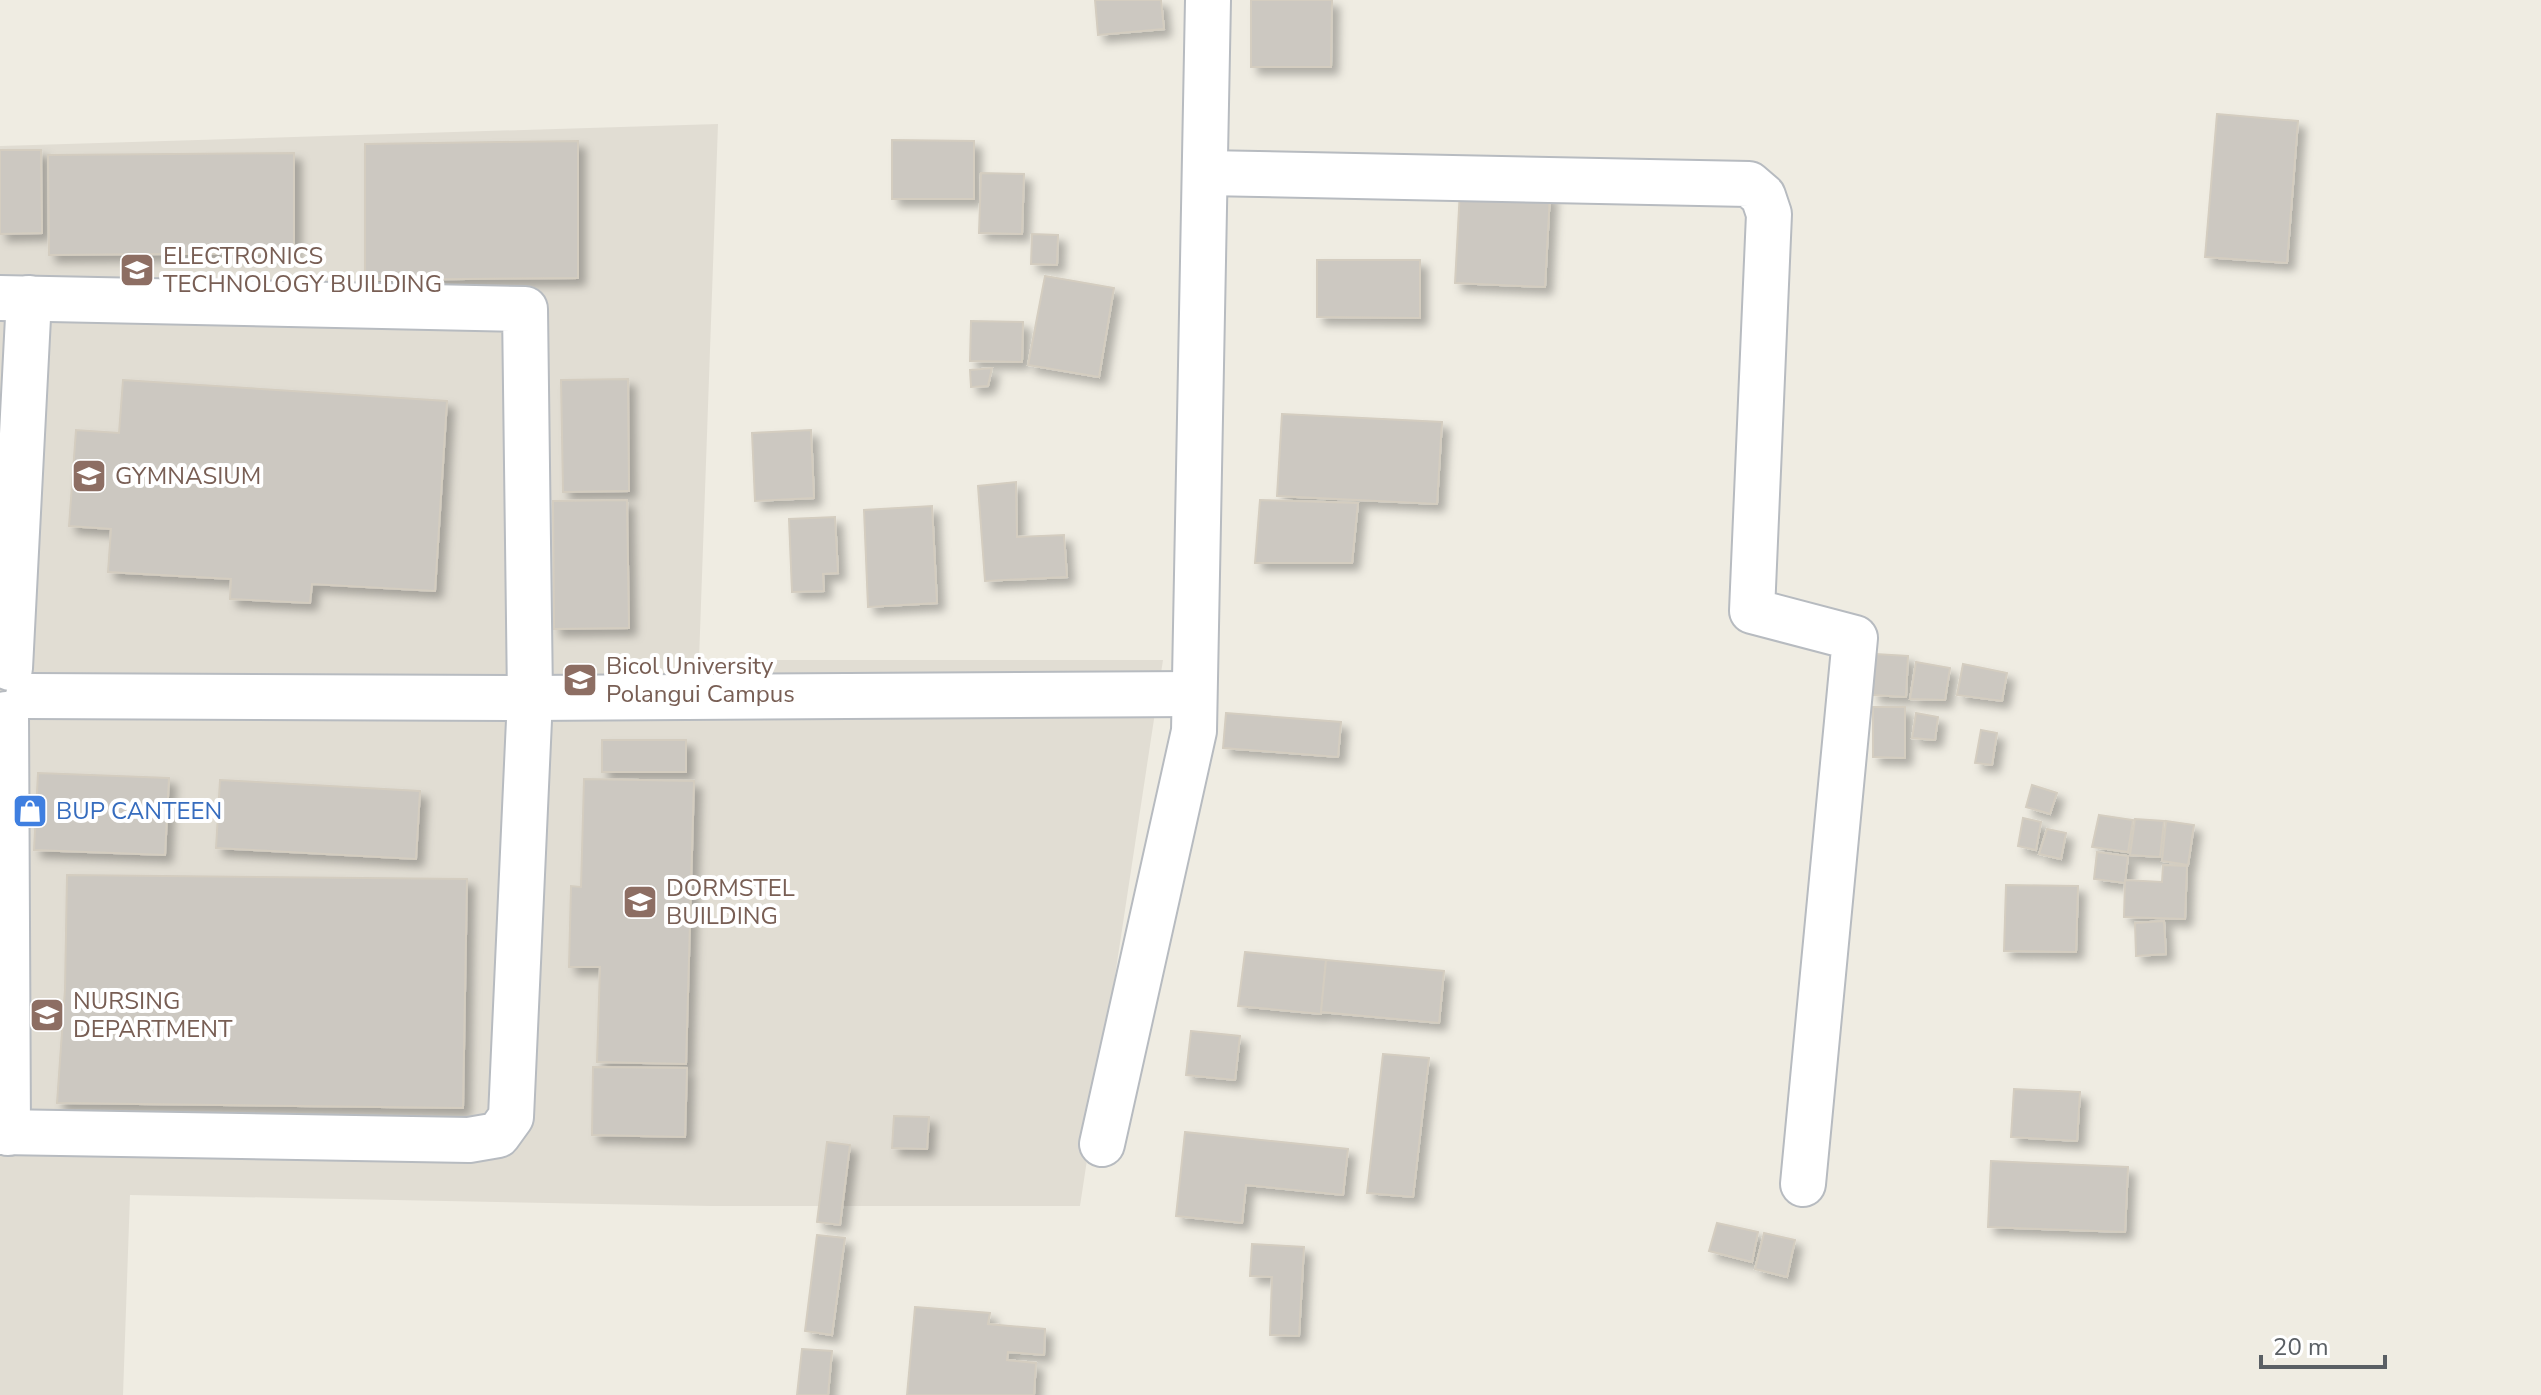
<svg xmlns="http://www.w3.org/2000/svg" width="2541" height="1395" viewBox="0 0 2541 1395" font-family="'Nunito Sans',sans-serif">
	<style>
		.education { fill: #e1ddd3 }
		.building { fill: #ccc8c1; stroke: #d4cdc0; stroke-width: 2; filter: url(#shadow) }
		.lines { fill: none; stroke-linecap: round; stroke-linejoin: round }
		.minor-casing { stroke: #b7bbc0; stroke-width: 48 }
		.minor { stroke: #fff; stroke-width: 44 }
		.labels { text-anchor: middle; dominant-baseline: central; stroke-width: 8; stroke-linejoin: round; paint-order: stroke }
		.education-label { font-size: 24px; fill: #785e54; stroke: #fff; text-anchor: start }
		.shop-label { font-size: 24px; fill: #366cbe; stroke: #fff; text-anchor: start }
	</style>
	<defs>
		<filter id="shadow"><feDropShadow dx="7" dy="7" stdDeviation="4" flood-color="#0004"/></filter>
	</defs>
	<rect width="100%" height="100%" fill="#efece2"/>
	<polygon class="education" points="718,124 699,660 1163,660 1080,1206 711,1206 130,1195 123,1395 0,1395 0,146"/>
	<g class="building">
		<polygon points="1095,0 1161,0 1164,29 1098,35"/>
		<polygon points="1251,0 1332,0 1331,67 1251,67"/>
		<polygon points="2217,114 2298,121 2287,263 2205,257"/>
		<polygon points="892,140 974,141 974,199 892,199"/>
		<polygon points="578,141 578,278 365,280 365,144"/>
		<polygon points="0,150 41,150 42,233 0,234"/>
		<polygon points="294,153 294,253 49,255 48,155"/>
		<polygon points="981,173 1024,174 1022,234 979,233"/>
		<polygon points="1460,190 1550,194 1545,287 1455,283"/>
		<polygon points="1032,234 1058,235 1057,265 1031,264"/>
		<polygon points="1317,260 1420,260 1420,318 1317,317"/>
		<polygon points="1045,276 1114,288 1099,377 1028,365"/>
		<polygon points="971,321 1023,322 1022,362 970,361"/>
		<polygon points="992,368 988,386 971,387 970,370"/>
		<polygon points="628,379 629,491 563,492 561,380"/>
		<polygon points="123,380 447,401 435,591 312,584 310,603 230,599 231,579 108,572 111,529 69,526 76,430 119,433"/>
		<polygon points="1282,414 1442,422 1437,504 1277,496"/>
		<polygon points="811,430 814,498 755,501 752,433"/>
		<polygon points="1016,482 1017,537 1064,535 1067,577 985,581 978,486"/>
		<polygon points="627,500 629,628 554,629 553,501"/>
		<polygon points="1260,500 1358,503 1352,563 1255,563"/>
		<polygon points="932,506 937,603 868,607 864,510"/>
		<polygon points="835,517 838,573 823,574 824,591 792,592 789,519"/>
		<polygon points="1875,654 1908,656 1906,697 1872,695"/>
		<polygon points="1916,662 1950,668 1945,700 1910,699"/>
		<polygon points="1963,664 2007,673 2002,701 1957,695"/>
		<polygon points="1873,707 1905,707 1905,758 1873,757"/>
		<polygon points="1226,713 1341,722 1338,757 1223,748"/>
		<polygon points="1916,713 1938,717 1935,740 1912,738"/>
		<polygon points="1981,730 1997,733 1992,765 1975,763"/>
		<rect x="602" y="740" width="84" height="32"/>
		<polygon points="38,773 169,778 165,855 34,850"/>
		<polygon points="584,779 694,781 686,1064 597,1062 600,967 569,967 571,886 581,887"/>
		<polygon points="220,780 420,791 416,859 216,848"/>
		<polygon points="2032,785 2057,793 2050,814 2026,807"/>
		<polygon points="2099,815 2133,820 2128,852 2092,847"/>
		<polygon points="2023,818 2041,822 2036,850 2018,846"/>
		<polygon points="2135,819 2164,821 2160,857 2130,855"/>
		<polygon points="2166,821 2194,825 2188,865 2162,861"/>
		<polygon points="2047,829 2066,833 2061,859 2039,854"/>
		<polygon points="2097,852 2128,856 2125,883 2094,879"/>
		<polygon points="2163,865 2187,866 2185,919 2124,917 2125,880 2162,882"/>
		<polygon points="67,875 467,879 463,1108 57,1103 65,989"/>
		<polygon points="2006,885 2078,886 2076,952 2004,951"/>
		<polygon points="2164,921 2166,954 2136,956 2135,923"/>
		<polygon points="1245,952 1326,960 1321,1014 1238,1006"/>
		<polygon points="1326,960 1444,971 1439,1023 1321,1012"/>
		<polygon points="1191,1031 1240,1036 1235,1080 1186,1075"/>
		<polygon points="1383,1054 1429,1058 1413,1197 1367,1193"/>
		<polygon points="593,1067 687,1068 685,1137 592,1135"/>
		<polygon points="2014,1089 2080,1092 2077,1141 2011,1137"/>
		<polygon points="894,1116 929,1117 927,1149 892,1148"/>
		<polygon points="1185,1132 1348,1149 1343,1195 1246,1185 1242,1223 1176,1216"/>
		<polygon points="827,1142 850,1145 840,1225 817,1222"/>
		<polygon points="1991,1161 2128,1167 2125,1232 1988,1227"/>
		<polygon points="1717,1223 1758,1232 1752,1262 1709,1251"/>
		<polygon points="1764,1233 1795,1240 1787,1277 1755,1269"/>
		<polygon points="817,1235 845,1238 832,1335 805,1331"/>
		<polygon points="1252,1244 1304,1247 1299,1336 1270,1335 1272,1277 1250,1276"/>
		<polygon points="915,1307 990,1313 988,1324 1045,1329 1044,1355 1008,1352 1007,1360 1036,1363 1034,1395 907,1395"/>
		<polygon points="802,1349 832,1351 828,1395 797,1395"/>
	</g>
	<g class="lines">
		<g class="minor-casing">
			<g id="minor">
				<polyline points="1205,173 1749,184 1763,196 1769,214 1752,611 1855,638 1803,1184"/>
				<polyline points="0,298 525,309 530,698 511,1117 498,1135 469,1140 0,1132"/>
				<polyline points="10,668 29,298"/>
				<polyline points="28,696 530,698 1194,694"/>
				<polyline points="6,714 8,1133"/>
				<polyline points="1102,1144 1194,731 1208,0"/>
			</g>
		</g>
		<use href="#minor" class="minor"/>
	</g>
	<defs>
		<g id="school-square" transform="scale(1.8)"><rect x="-9" y="-9" width="18" height="18" rx="4" fill="#8d6e63" stroke="#fff"/><path d="M0-5L7-2L0 1L-7-2ZM-4 1L0 2.5L4 1V4Q0 6-4 4Z" fill="#fff"/></g>
		<g id="university-square" transform="scale(1.8)"><rect x="-9" y="-9" width="18" height="18" rx="4" fill="#8d6e63" stroke="#fff"/><path d="M0-5L7-2L0 1L-7-2ZM-4 1L0 2.5L4 1V4Q0 6-4 4Z" fill="#fff"/></g>
		<g id="shop-square" transform="scale(1.8)"><rect x="-9" y="-9" width="18" height="18" rx="4" fill="#3f7fe0" stroke="#fff"/><path d="M-5-2.5h2.3a2.7 3.5 0 0 1 5.4 0H5L5.5 6h-11ZM-1.5-2.5h3a1.5 2.3 0 0 0-3 0Z" fill="#fff"/></g>
	</defs>
	<g fill-rule="evenodd">
		<use href="#school-square" x="137" y="270"/>
		<use href="#school-square" x="89" y="476"/>
		<use href="#university-square" x="580" y="680"/>
		<use href="#shop-square" x="30" y="811"/>
		<use href="#school-square" x="640" y="902"/>
		<use href="#school-square" x="47" y="1015"/>
	</g>
	<g class="labels">
		<g class="education-label">
			<text x="163" y="256">ELECTRONICS<tspan x="163" dy="28">TECHNOLOGY BUILDING</tspan></text>
			<text x="115" y="476">GYMNASIUM</text>
			<text x="606" y="666">Bicol University<tspan x="606" dy="28">Polangui Campus</tspan></text>
			<text x="666" y="888">DORMSTEL<tspan x="666" dy="28">BUILDING</tspan></text>
			<text x="73" y="1001">NURSING<tspan x="73" dy="28">DEPARTMENT</tspan></text>
		</g>
		<g class="shop-label">
			<text x="56" y="811">BUP CANTEEN</text>
		</g>
	</g>
	<path d="M2261 1355v12h124v-12" fill="none" stroke="#5a5f64" stroke-width="4"/>
	<text x="2273" y="1355" font-size="24" fill="#5a5f64" stroke="#ffffff" stroke-width="6" paint-order="stroke">20 m</text>
</svg>
